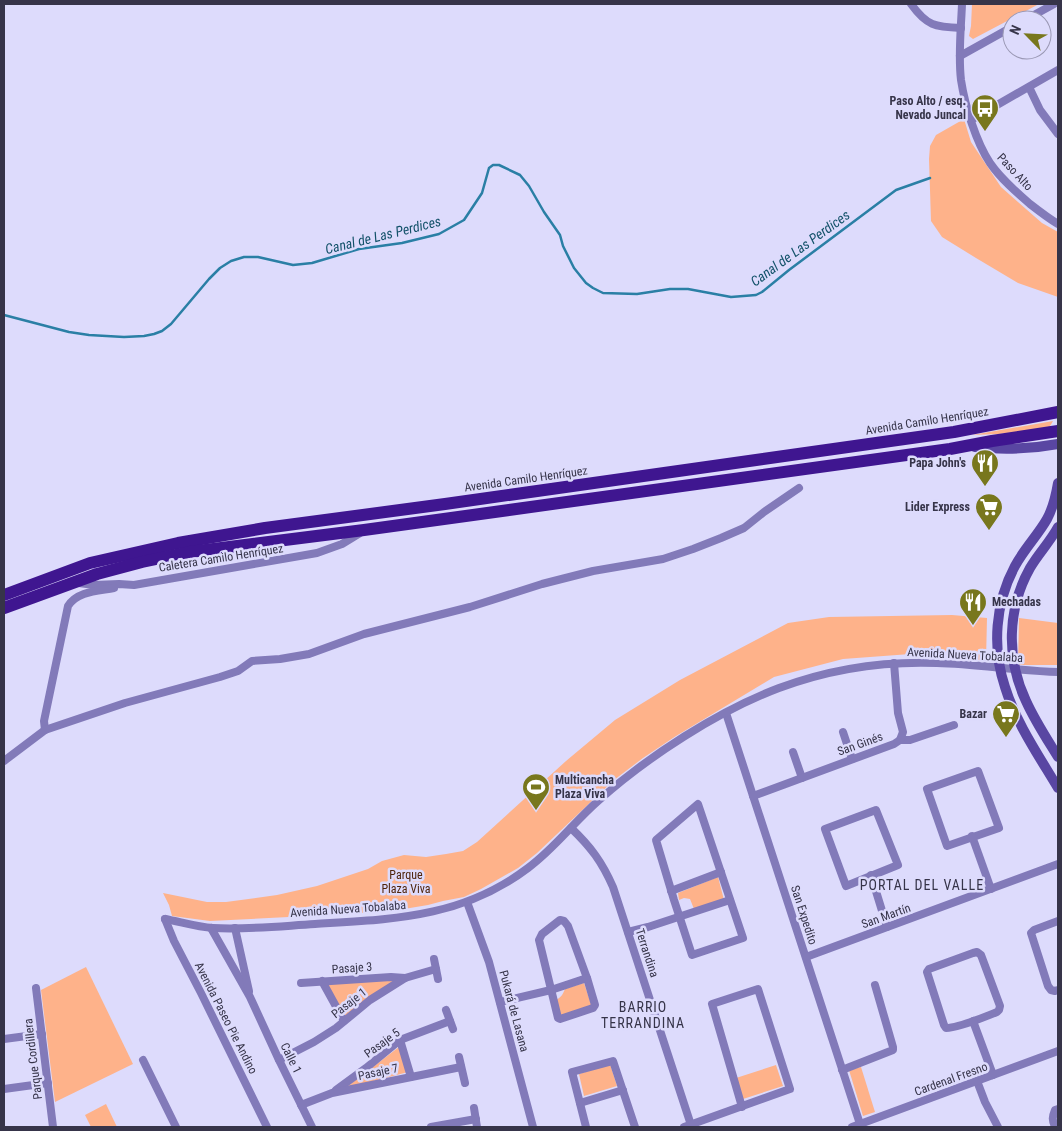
<svg xmlns="http://www.w3.org/2000/svg" width="1062" height="1131" viewBox="0 0 1062 1131" font-family="'Roboto Condensed',sans-serif">
	<style>
		.green { fill: #feb28a }
		.lines { fill: none; stroke-linecap: round; stroke-linejoin: round }
		.stream { stroke: #2a7fa5; stroke-width: 2.5 }
		.street { stroke: #827ab9; stroke-width: 8 }
		.secondary { stroke: #5946a2; stroke-width: 10 }
		.primary { stroke: #3f1690; stroke-width: 12 }
		.labels { text-anchor: middle; dominant-baseline: central; stroke-width: 5; stroke-linejoin: round; paint-order: stroke }
		.poi-label { font-size: 12px; font-weight: bold; fill: #363449; stroke: #dddbfc; text-anchor: end }
		.street-label { font-size: 12px; fill: #363449; stroke: #dddbfc }
		.park-label { font-size: 12px; fill: #4f250c; stroke: #dddbfc }
		.water-label { font-size: 14px; font-style: italic; fill: #125169; stroke: #dddbfc }
		.neighbourhood-label { font-size: 14px; letter-spacing: 1px; fill: #363449; stroke: #dddbfc }
	</style>
	<rect width="100%" height="100%" fill="#dddbfc"/>
	<g class="green">
		<polygon points="972,4 1039,4 973,39 969,36 971,26"/>
		<polygon points="964,119 971,142 1001,187 1042,223 1058,232 1058,297 1018,283 976,258 942,237 931,221 929,159 930,146 936,135"/>
		<polygon points="1053,421 1049,428 999,434 972,435"/>
		<polygon points="952,615 987,618 986,661 924,653 843,659 774,677 676,736 643,758 614,780 537,853 518,868 481,889 464,897 443,901 428,905 404,909 348,914 210,921 172,916 169,905 163,893 207,902 226,902 277,895 317,886 368,869 382,861 404,855 426,857 446,854 463,851 477,842 566,761 615,720 680,680 788,623 829,617"/>
		<polygon points="1019,618 1058,623 1058,665 1018,665"/>
		<polygon points="718,877 724,900 694,909 690,899 684,898 679,900 678,893"/>
		<polygon points="86,967 133,1064 55,1102 41,990"/>
		<polygon points="403,977 342,1019 322,981"/>
		<path d="M584,983L592,1007L560,1017L555,1000C561,998 563,994 565,989Z"/>
		<polygon points="399,1047 408,1072 344,1089"/>
		<polygon points="610,1064 617,1086 584,1096 579,1074"/>
		<polygon points="776,1065 783,1086 743,1099 736,1078"/>
		<polygon points="861,1067 875,1112 863,1116 849,1070"/>
		<polygon points="106,1104 117,1127 91,1127 85,1115"/>
	</g>
	<g class="lines">
		<polyline class="stream" points="4,315 69,332 89,335 124,337 144,336 154,334 162,331 171,324 209,279 220,268 231,261 244,257 258,257 293,265 312,263 359,249 402,243 439,234 464,220 482,193 489,168 493,165 499,165 520,175 529,186 544,212 560,235 563,246 574,268 586,283 593,288 603,293 637,294 670,289 688,289 731,297 756,295 762,292 789,270 896,190 930,178"/>
		<g class="street">
			<path d="M911,4C927,26 935,27 961,28"/>
			<path d="M962,4C961,29 958,55 961,80C965,106 976,142 990,163C1001,179 1016,192 1030,204C1039,211 1048,218 1058,224"/>
			<polyline points="1025,20 1054,4"/>
			<polyline points="960,56 1012,27"/>
			<polyline points="1029,87 1040,110 1058,134"/>
			<polyline points="971,120 1058,70"/>
			<polyline points="79,583 94,585 119,584 134,585 317,553 342,544 360,533"/>
			<polyline points="726,713 860,1124"/>
			<path d="M45,730L44,721L68,606C77,591 98,591 114,588"/>
			<polyline points="843,732 852,759"/>
			<polyline points="900,740 910,740 954,725"/>
			<polyline points="793,752 802,778"/>
			<polyline points="4,761 45,730 125,703 220,677 238,671 252,661 280,659 309,654 364,634 470,607 542,584 593,571 663,559 693,549 721,538 744,528 764,512 799,488"/>
			<polygon points="978,771 999,828 947,846 927,789"/>
			<polyline points="753,796 894,744 900,740 903,732 898,713 894,663"/>
			<polygon points="698,804 743,938 692,955 674,900 656,840"/>
			<polygon points="876,810 898,865 846,886 825,829"/>
			<path d="M571,828C591,847 602,862 613,887L691,1125"/>
			<polyline points="972,836 991,889"/>
			<polyline points="871,875 887,927"/>
			<polyline points="671,891 721,872"/>
			<polyline points="467,902 489,962 533,1127"/>
			<path d="M165,919C181,922 197,927 213,928C247,930 282,926 315,924C394,919 462,918 528,868C554,849 574,822 598,801C647,757 718,711 779,688C830,669 883,661 937,663C977,664 1018,671 1058,672"/>
			<polyline points="165,919 174,941 201,993 267,1127"/>
			<polygon points="560,920 564,921 568,926 587,978 595,1005 593,1008 560,1019 558,1018 539,940 542,934"/>
			<polyline points="1058,921 1034,930 1031,933 1048,986 1051,990 1055,991 1058,990"/>
			<polyline points="211,928 250,997 279,1060 312,1127"/>
			<polyline points="235,928 249,991"/>
			<polyline points="628,932 648,927 730,900"/>
			<path d="M977,952L981,955L1000,1006L999,1010L997,1012C984,1017 959,1028 946,1028L944,1025L927,972L929,969L973,953Z"/>
			<polyline points="806,957 1058,864"/>
			<polyline points="434,959 438,979"/>
			<polyline points="322,981 344,1021"/>
			<polyline points="301,983 391,977 405,978"/>
			<polyline points="36,988 53,1127"/>
			<polyline points="500,1002 551,990 587,978"/>
			<polyline points="446,1010 453,1029"/>
			<polyline points="973,1021 993,1075"/>
			<polyline points="4,1039 42,1034"/>
			<polyline points="400,1040 411,1077"/>
			<polyline points="459,1057 465,1083"/>
			<polyline points="143,1060 176,1127"/>
			<polyline points="279,1060 314,1042 336,1028 370,1000 405,978 436,969"/>
			<polyline points="842,1070 893,1050 893,1047 875,985"/>
			<polyline points="977,1081 985,1102 998,1127"/>
			<polyline points="4,1089 48,1083"/>
			<polyline points="336,1090 366,1068 400,1040 450,1021"/>
			<polyline points="580,1103 623,1090"/>
			<polyline points="301,1105 332,1093 461,1067"/>
			<polyline points="474,1108 477,1127"/>
			<polyline points="431,1127 476,1119"/>
			<polyline points="586,1127 572,1072 613,1061 635,1127"/>
			<polyline points="684,1127 790,1089 758,989 712,1004 742,1107"/>
			<polyline points="852,1127 1058,1051"/>
			<path d="M1055,1127C1052,1120 1052,1117 1055,1110L1058,1109"/>
		</g>
		<g class="secondary">
			<path d="M975,447C1003,450 1031,449 1058,444"/>
			<path d="M1058,483C1056,495 1053,508 1047,519C1038,535 1024,549 1015,566C995,603 992,648 1005,687C1016,723 1039,756 1058,788"/>
			<path d="M1058,527C1050,542 1038,554 1030,568C1007,609 1006,659 1026,701C1035,721 1047,739 1058,757"/>
		</g>
		<g class="primary">
			<polyline points="4,595 90,563 178,543 265,528 445,504 954,432 1058,412"/>
			<polyline points="4,608 97,574 142,562 190,552 364,530 950,449 992,441 1058,431"/>
		</g>
	</g>
	<defs>
		<g id="bus-pin" transform="scale(1.4375)"><path d="M0 17L-7.5 6A9.5 9.5 0 1 1 7.5 6Z" fill="#78771d" stroke="#dddbfc"/><path d="M-5-6H5V4H4V6H2V4H-2V6H-4V4H-5ZM-3.5-4V0h7V-4ZM-3.5 1.2v1.5H-2V1.2ZM2 1.2v1.5H3.5V1.2Z" fill="#fff"/></g>
		<g id="restaurant-pin" transform="scale(1.4375)"><path d="M0 17L-7.5 6A9.5 9.5 0 1 1 7.5 6Z" fill="#78771d" stroke="#dddbfc"/><path d="M-5-6h1v4h1v-4h1v4h1v-4h1v5L-1.5 .5V6h-2V.5L-5-1ZM5-6V6H3V1.5H1.5Q1.5-4 5-6Z" fill="#fff"/></g>
		<g id="supermarket-pin" transform="scale(1.4375)"><path d="M0 17L-7.5 6A9.5 9.5 0 1 1 7.5 6Z" fill="#78771d" stroke="#dddbfc"/><path d="M-6-5.5h2.5l.6 2H6L4.5 2H-2.5L-4.4-4H-6ZM-1.5 3.2a1.3 1.3 0 1 0 .1 0ZM3 3.2a1.3 1.3 0 1 0 .1 0Z" fill="#fff"/></g>
		<g id="stadium-pin" transform="scale(1.4375)"><path d="M0 17L-7.5 6A9.5 9.5 0 1 1 7.5 6Z" fill="#78771d" stroke="#dddbfc"/><path d="M0-5a6.5 5 0 1 0 0 10a6.5 5 0 1 0 0-10ZM-3.5-1.8h7v3.6h-7Z" fill="#fff"/></g>
	</defs>
	<g fill-rule="evenodd">
		<use href="#bus-pin" x="985" y="108"/>
		<use href="#restaurant-pin" x="985" y="463"/>
		<use href="#supermarket-pin" x="989" y="507"/>
		<use href="#restaurant-pin" x="973" y="602"/>
		<use href="#supermarket-pin" x="1006" y="714"/>
		<use href="#stadium-pin" x="536" y="787"/>
	</g>
	<g class="labels">
		<g class="poi-label">
			<text x="966" y="101">Paso Alto / esq.<tspan x="966" dy="14">Nevado Juncal</tspan></text>
			<text x="966" y="463">Papa John's</text>
			<text x="970" y="507">Lider Express</text>
			<text x="992" y="602" text-anchor="start">Mechadas</text>
			<text x="987" y="714">Bazar</text>
			<text x="555" y="780" text-anchor="start">Multicancha<tspan x="555" dy="14">Plaza Viva</tspan></text>
		</g>
		<g class="street-label">
			<text transform="translate(1015 172) rotate(47)">Paso Alto</text>
			<text transform="translate(927 421) rotate(-9)">Avenida Camilo Henríquez</text>
			<text transform="translate(526 479) rotate(-8)">Avenida Camilo Henríquez</text>
			<text transform="translate(221 558) rotate(-9)">Caletera Camilo Henríquez</text>
			<text transform="translate(965 655) rotate(3)">Avenida Nueva Tobalaba</text>
			<text transform="translate(860 744) rotate(-20)">San Ginés</text>
			<text transform="translate(348 909) rotate(-4)">Avenida Nueva Tobalaba</text>
			<text transform="translate(804 915) rotate(72)">San Expedito</text>
			<text transform="translate(886 916) rotate(-20)">San Martín</text>
			<text transform="translate(647 953) rotate(72)">Terrandina</text>
			<text transform="translate(352 968) rotate(-4)">Pasaje 3</text>
			<text transform="translate(349 1003) rotate(-38)">Pasaje 1</text>
			<text transform="translate(514 1011) rotate(75)">Pukará de Lasana</text>
			<text transform="translate(226 1018) rotate(63)">Avenida Paseo Pie Andino</text>
			<text transform="translate(382 1043) rotate(-36)">Pasaje 5</text>
			<text transform="translate(291 1058) rotate(64)">Calle 1</text>
			<text transform="translate(33 1059) rotate(-97)">Parque Cordillera</text>
			<text transform="translate(378 1072) rotate(-12)">Pasaje 7</text>
			<text transform="translate(951 1079) rotate(-20)">Cardenal Fresno</text>
		</g>
		<g class="park-label">
			<text x="406" y="875">Parque<tspan x="406" dy="14">Plaza Viva</tspan></text>
		</g>
		<g class="water-label">
			<text transform="translate(383 235) rotate(-14)">Canal de Las Perdices</text>
			<text transform="translate(800 248) rotate(-36)">Canal de Las Perdices</text>
		</g>
		<g class="neighbourhood-label">
			<text x="922" y="885">PORTAL DEL VALLE</text>
			<text x="643" y="1007">BARRIO<tspan x="643" dy="16">TERRANDINA</tspan></text>
		</g>
	</g>
	<rect width="1062" height="1131" fill="none" stroke="#363449" stroke-width="10"/>
	<g transform="translate(1027 35) rotate(294)"><circle r="24" fill="#dddbfc" stroke="#9a98b4"/>
	<path d="M0-4L9 19L0 12L-9 19Z" fill="#78771d"/>
	<text y="-8" font-size="14" font-weight="bold" text-anchor="middle" fill="#363449">N</text>
	</g>
</svg>
